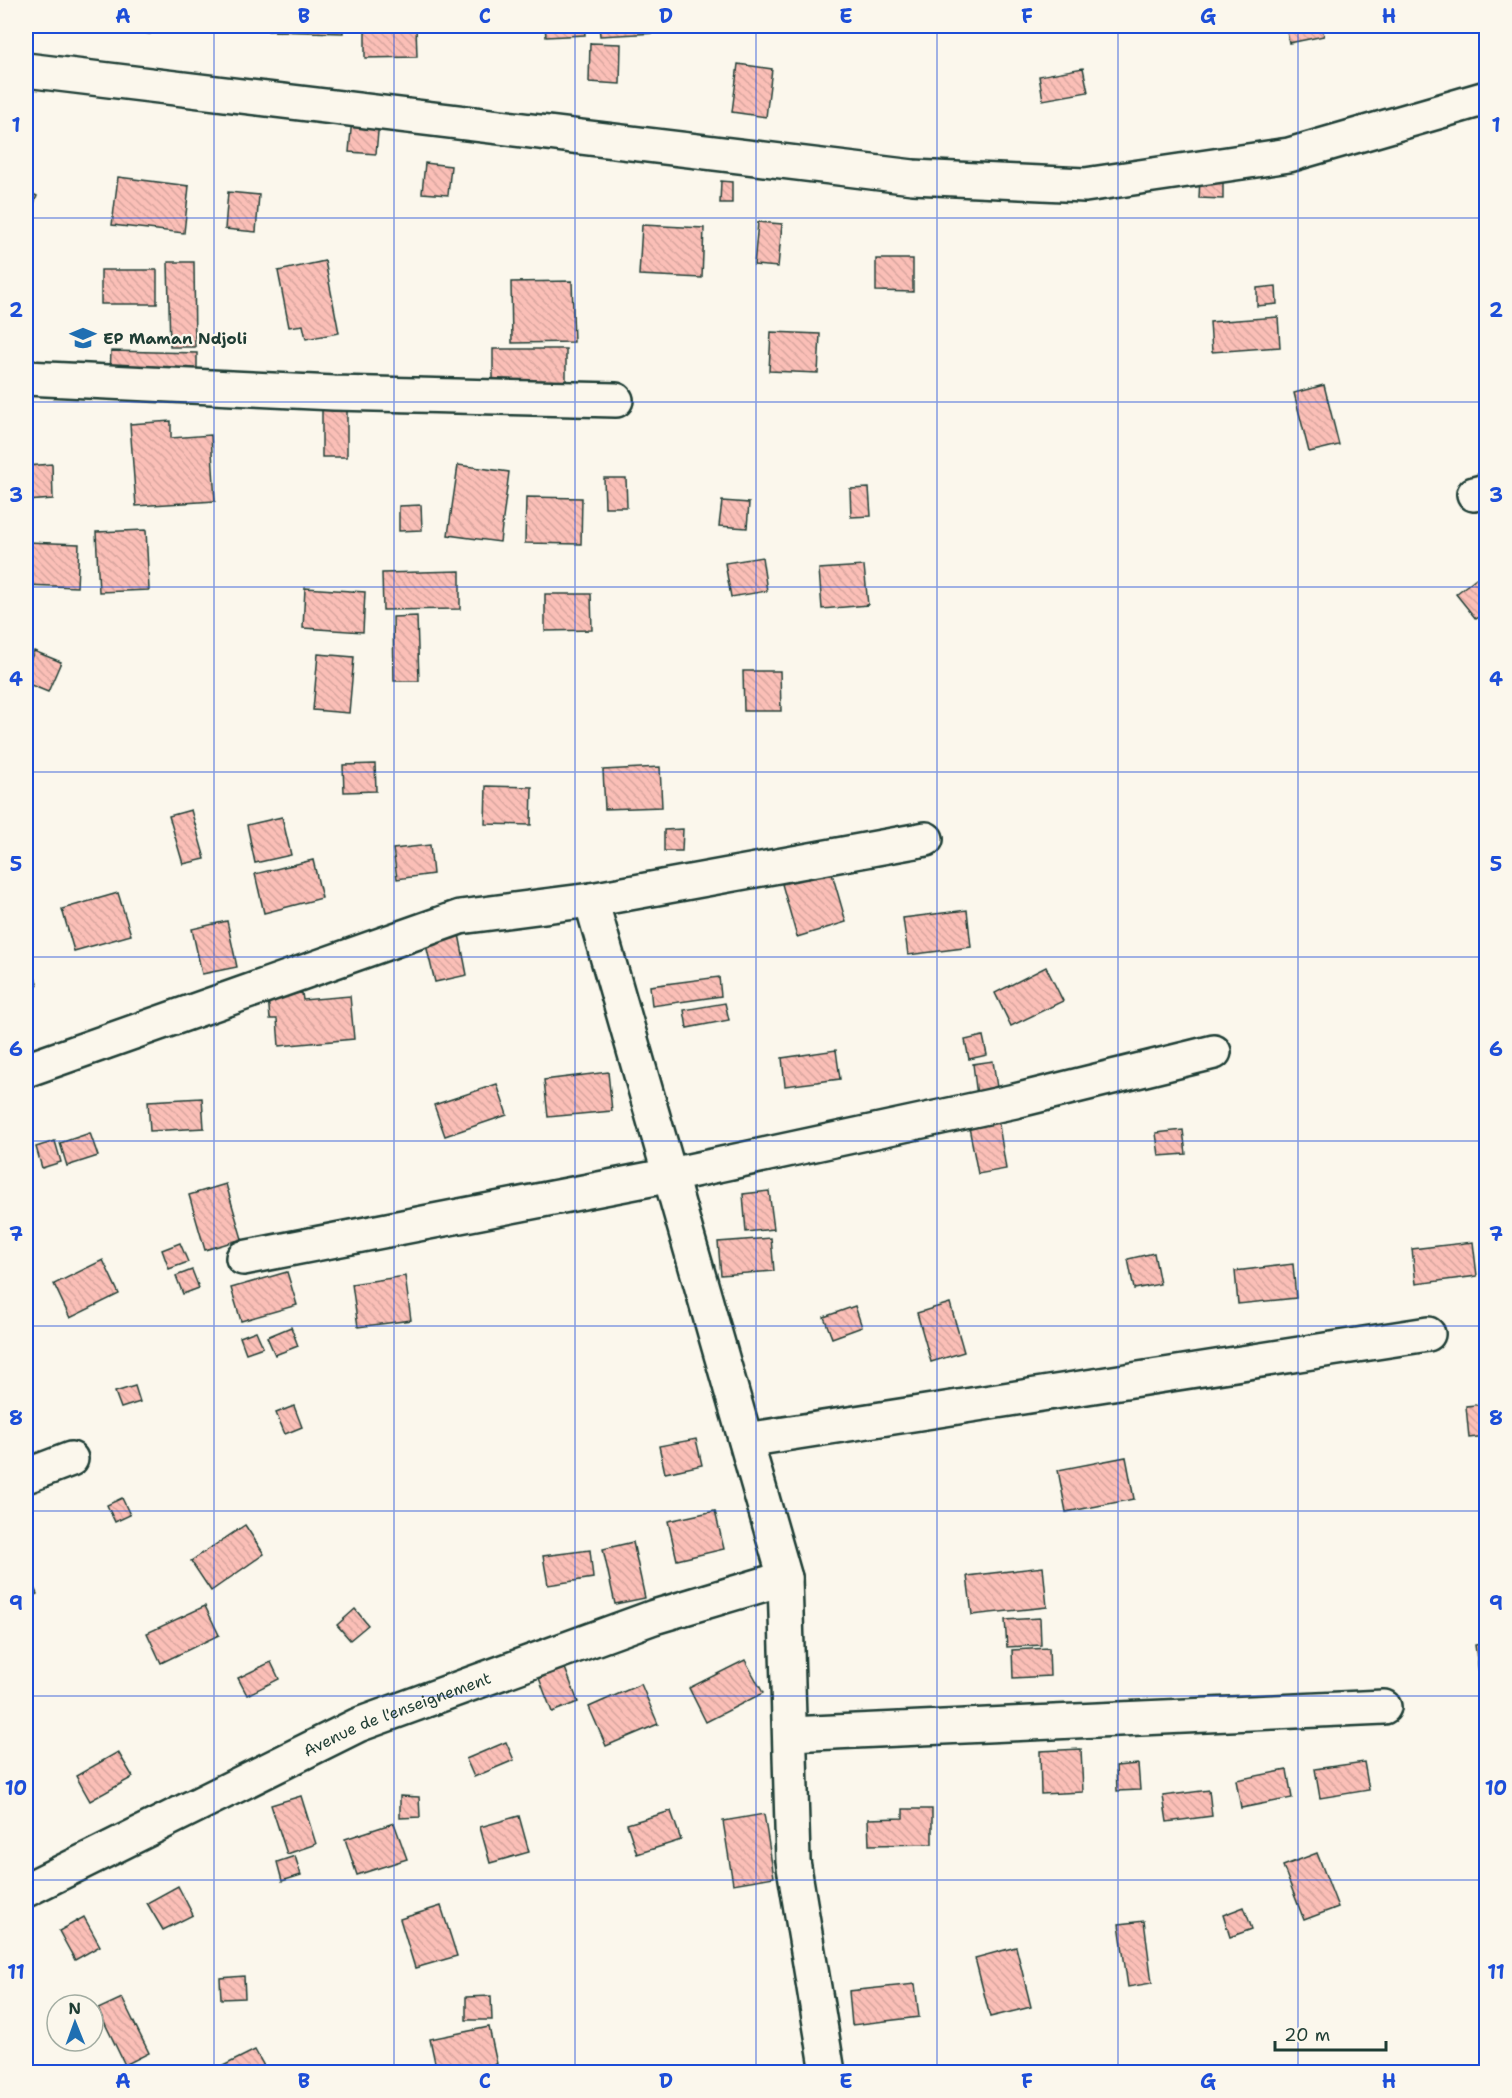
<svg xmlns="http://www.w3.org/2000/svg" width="1512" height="2098" viewBox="0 0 1512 2098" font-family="'Shantell Sans',sans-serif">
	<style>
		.building { fill: url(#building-back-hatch); stroke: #1f3d34; stroke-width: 1.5 }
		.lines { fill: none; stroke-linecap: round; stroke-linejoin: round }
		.minor-casing { stroke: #1f3d34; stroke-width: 38 }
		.minor { stroke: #fbf7ec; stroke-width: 33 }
		.grid { fill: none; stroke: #1d4ed8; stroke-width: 1.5; stroke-opacity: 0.55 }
		.labels { text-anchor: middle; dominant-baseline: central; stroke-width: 4.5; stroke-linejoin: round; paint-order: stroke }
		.poi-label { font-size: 16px; font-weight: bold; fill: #1f3d34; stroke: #fbf7ec; text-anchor: start }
		.street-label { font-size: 16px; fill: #1f3d34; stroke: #fbf7ec }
		.neatline { fill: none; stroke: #1d4ed8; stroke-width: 2 }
		.grid-label { font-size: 20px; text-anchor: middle; font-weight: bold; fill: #1d4ed8 }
	</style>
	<defs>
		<pattern id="building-back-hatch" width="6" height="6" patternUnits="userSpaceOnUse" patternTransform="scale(1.5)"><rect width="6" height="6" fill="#fbbfb7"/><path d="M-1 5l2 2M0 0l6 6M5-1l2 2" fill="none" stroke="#d7a59e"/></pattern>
	</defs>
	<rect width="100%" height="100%" fill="#fbf7ec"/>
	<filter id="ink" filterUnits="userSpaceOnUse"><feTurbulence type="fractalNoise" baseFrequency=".0167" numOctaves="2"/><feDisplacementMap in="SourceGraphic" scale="12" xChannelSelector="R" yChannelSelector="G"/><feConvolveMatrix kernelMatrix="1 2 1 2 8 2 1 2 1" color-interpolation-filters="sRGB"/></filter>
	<g filter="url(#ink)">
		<g class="building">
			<polygon points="98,26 152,26 150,34"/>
			<polygon points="268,26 343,26 343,33 268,31"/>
			<polygon points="365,26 416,26 417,57 365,58"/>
			<polygon points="545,26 584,26 585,35 546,37"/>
			<polygon points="599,26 655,26 656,33 600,36"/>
			<polygon points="1286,26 1322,26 1324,36 1289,43"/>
			<polygon points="590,43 621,44 620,84 589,82"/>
			<polygon points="738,64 772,69 766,117 732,112"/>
			<polygon points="1083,68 1088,92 1043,100 1039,76"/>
			<polygon points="352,118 379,121 376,154 349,152"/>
			<polygon points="425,163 451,166 448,195 422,193"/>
			<polygon points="118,177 189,186 184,233 112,225"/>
			<polygon points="1200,178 1223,179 1223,199 1199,198"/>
			<polygon points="721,181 732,182 732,203 720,203"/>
			<polygon points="26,191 37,196 27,222 26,222"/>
			<polygon points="228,192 259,195 256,232 225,229"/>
			<polygon points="758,222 782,224 778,267 754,265"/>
			<polygon points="642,225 704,228 702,278 639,275"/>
			<polygon points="876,259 913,259 913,292 876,291"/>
			<polygon points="325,261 339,333 306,339 303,325 289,327 278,271"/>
			<polygon points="168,262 194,262 195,347 170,347"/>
			<rect x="101" y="270" width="56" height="34"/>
			<polygon points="572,281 574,342 512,343 511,282"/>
			<polygon points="1276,286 1277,304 1257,306 1257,288"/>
			<polygon points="1278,317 1280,347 1212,352 1210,322"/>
			<polygon points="771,332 820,334 818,373 769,371"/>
			<rect x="493" y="349" width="73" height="32"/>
			<polygon points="111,351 197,353 197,377 110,374"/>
			<polygon points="1324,385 1339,445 1309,452 1294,393"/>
			<polygon points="1482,392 1486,392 1486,425"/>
			<rect x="322" y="410" width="25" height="47"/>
			<polygon points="171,421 171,438 211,435 215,501 136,506 130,424"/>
			<polygon points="52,464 53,499 26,501 26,466"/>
			<polygon points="458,465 509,472 500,542 448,535"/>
			<polygon points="604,478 626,478 627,507 605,507"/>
			<polygon points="869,488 871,516 851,517 850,489"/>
			<polygon points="526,497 582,498 581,544 525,543"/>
			<polygon points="722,501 749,503 747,528 719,526"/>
			<polygon points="421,505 422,530 399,531 399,506"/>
			<polygon points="146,530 149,590 99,592 96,532"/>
			<polygon points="26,542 79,544 77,587 26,585"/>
			<polygon points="762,557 767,591 731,597 725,563"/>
			<polygon points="864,566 868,605 822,609 819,569"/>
			<polygon points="460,571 460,609 383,610 382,573"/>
			<polygon points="1476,578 1486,591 1486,612 1476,619 1456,594"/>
			<polygon points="305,588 365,592 363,632 303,628"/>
			<polygon points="545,594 591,594 592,630 545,631"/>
			<polygon points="417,616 419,681 394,681 393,617"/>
			<polygon points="34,651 61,662 48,692 26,683 26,671"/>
			<polygon points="318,654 354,657 349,713 313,710"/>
			<polygon points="743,671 780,671 781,711 744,711"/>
			<polygon points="375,764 376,791 344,792 343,765"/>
			<polygon points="660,767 662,807 605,809 603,770"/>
			<polygon points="486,786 532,787 531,825 485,824"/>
			<polygon points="191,810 205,859 183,864 169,816"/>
			<polygon points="282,817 291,855 255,863 247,825"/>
			<polygon points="683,829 682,851 664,851 664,830"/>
			<polygon points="430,845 433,874 397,879 393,849"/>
			<polygon points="313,860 322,898 264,913 255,874"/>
			<polygon points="831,870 846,922 797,937 782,884"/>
			<polygon points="118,893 131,935 74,951 62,909"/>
			<polygon points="967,910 971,947 908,955 903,918"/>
			<polygon points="227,921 237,967 202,974 192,929"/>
			<polygon points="459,934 467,975 435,982 425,941"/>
			<polygon points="29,963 38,985 26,990 26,965"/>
			<polygon points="1046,967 1063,1001 1011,1026 995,993"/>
			<polygon points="719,977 721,996 652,1006 650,986"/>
			<polygon points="302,993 303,1000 350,996 354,1039 279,1046 277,1019 270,1019 268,996"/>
			<polygon points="725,1003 729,1020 687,1028 684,1010"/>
			<polygon points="983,1036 987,1055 969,1059 965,1040"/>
			<polygon points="836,1050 840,1079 785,1086 782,1058"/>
			<polygon points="993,1061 998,1094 977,1096 973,1064"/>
			<polygon points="608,1072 612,1111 548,1117 544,1080"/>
			<polygon points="497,1084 507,1115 445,1136 434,1105"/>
			<polygon points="202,1098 204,1128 150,1131 148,1101"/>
			<polygon points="997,1112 1006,1169 978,1174 967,1117"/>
			<polygon points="1183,1130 1186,1154 1159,1156 1156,1133"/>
			<polygon points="90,1133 98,1156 67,1166 60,1143"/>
			<polygon points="55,1141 61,1162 42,1168 36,1147"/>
			<polygon points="226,1184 242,1239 205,1250 189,1195"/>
			<polygon points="769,1191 774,1229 746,1232 743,1194"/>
			<polygon points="771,1238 774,1271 721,1275 718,1242"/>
			<polygon points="1473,1242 1477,1276 1416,1284 1412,1249"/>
			<polygon points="180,1243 188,1262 169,1269 162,1250"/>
			<polygon points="1154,1253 1160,1284 1134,1289 1128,1259"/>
			<polygon points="103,1260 119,1294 70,1318 54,1284"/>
			<polygon points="1293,1264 1296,1298 1238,1304 1235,1271"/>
			<polygon points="192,1270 199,1288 183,1294 176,1276"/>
			<polygon points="287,1272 297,1305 241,1321 231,1288"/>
			<polygon points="405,1276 411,1320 358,1327 352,1284"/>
			<polygon points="950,1303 964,1352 931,1362 917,1313"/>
			<polygon points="855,1306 862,1327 832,1338 824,1317"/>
			<polygon points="291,1327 298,1346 275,1355 267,1337"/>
			<polygon points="256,1331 263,1347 246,1353 240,1337"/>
			<polygon points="135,1386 140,1402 121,1408 115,1392"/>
			<polygon points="1486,1404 1486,1436 1469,1438 1466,1406"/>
			<polygon points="294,1406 302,1427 285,1434 276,1413"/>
			<polygon points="696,1439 702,1465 665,1473 659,1446"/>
			<polygon points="1126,1457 1134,1499 1066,1512 1058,1470"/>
			<polygon points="122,1498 130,1515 115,1522 107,1505"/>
			<polygon points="715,1511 724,1549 677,1560 668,1521"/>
			<polygon points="245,1525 264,1554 211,1591 191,1561"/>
			<polygon points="633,1542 645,1598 615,1604 603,1549"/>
			<polygon points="590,1550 593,1578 548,1585 543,1556"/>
			<polygon points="1043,1567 1047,1607 972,1615 967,1576"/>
			<polygon points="26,1571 37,1594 26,1600"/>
			<polygon points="205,1606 219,1635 161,1663 147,1633"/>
			<polygon points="355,1609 368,1625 350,1640 337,1625"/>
			<polygon points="1040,1618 1041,1645 1007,1647 1005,1620"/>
			<polygon points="1486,1643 1486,1672 1479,1673 1475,1645"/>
			<polygon points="1049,1648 1050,1676 1013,1678 1012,1650"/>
			<polygon points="745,1660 763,1693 706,1722 689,1688"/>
			<polygon points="271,1662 279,1679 247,1695 238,1678"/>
			<polygon points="565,1668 578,1702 552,1712 539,1678"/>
			<polygon points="641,1684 658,1724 606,1746 589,1707"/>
			<polygon points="506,1742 514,1760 474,1777 466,1759"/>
			<polygon points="1081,1749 1083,1792 1041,1794 1040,1751"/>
			<polygon points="118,1752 133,1777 90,1801 76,1776"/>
			<polygon points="1364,1762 1369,1790 1320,1798 1315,1769"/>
			<polygon points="1138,1764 1140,1790 1117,1791 1116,1766"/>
			<polygon points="1287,1770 1292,1798 1241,1808 1236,1780"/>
			<polygon points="1209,1790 1212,1816 1167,1822 1163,1796"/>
			<polygon points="301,1796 316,1844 287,1854 271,1805"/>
			<polygon points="400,1796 419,1797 420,1817 400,1818"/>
			<polygon points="903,1809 932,1809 932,1844 869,1845 868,1819 903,1818"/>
			<polygon points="671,1811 681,1840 637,1854 627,1824"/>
			<polygon points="764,1814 774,1877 733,1884 723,1821"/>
			<polygon points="519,1816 529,1852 490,1863 480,1827"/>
			<polygon points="394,1823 407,1859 357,1875 345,1839"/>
			<polygon points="1317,1853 1338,1907 1304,1920 1283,1866"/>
			<polygon points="295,1856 301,1875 282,1881 277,1862"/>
			<polygon points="178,1886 193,1915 163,1930 147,1903"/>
			<polygon points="441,1906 457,1956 415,1968 400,1919"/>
			<polygon points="1244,1907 1252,1929 1230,1937 1223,1915"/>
			<polygon points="84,1917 100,1946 75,1960 59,1931"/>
			<polygon points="1144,1921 1152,1983 1128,1987 1119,1924"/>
			<polygon points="1016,1947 1031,2007 990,2017 975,1958"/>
			<polygon points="244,1976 245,1998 221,1999 220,1978"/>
			<polygon points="915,1984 919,2017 852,2025 849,1991"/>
			<polygon points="491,1996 492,2020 466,2020 466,1997"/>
			<polygon points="122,1998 149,2053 125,2065 98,2009"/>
			<polygon points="489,2027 497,2064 457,2072 437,2072 430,2039"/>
			<polygon points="255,2050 265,2068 256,2072 211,2072"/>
		</g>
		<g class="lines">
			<g class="minor-casing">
				<g id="minor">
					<polyline points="26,70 913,177 1085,185 1289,155 1486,98"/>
					<polyline points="26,378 334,393 616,400"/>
					<polyline points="1474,494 1486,491"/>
					<polyline points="591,900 785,1578 793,1861 828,2072"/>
					<polyline points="26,1070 460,917 591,900 926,839"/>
					<polyline points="243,1258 671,1175 1015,1101 1214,1052"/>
					<polyline points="746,1440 1428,1334"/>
					<polyline points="26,1476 71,1459"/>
					<polyline points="790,1734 1384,1707"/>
					<path id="s1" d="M26,1890L358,1725L654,1617L785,1578"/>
				</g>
			</g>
			<use href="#minor" class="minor"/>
		</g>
	</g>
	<path class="grid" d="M214,26V2072M394,26V2072M575,26V2072M756,26V2072M937,26V2072M1118,26V2072M1298,26V2072M26,218H1486M26,402H1486M26,587H1486M26,772H1486M26,957H1486M26,1141H1486M26,1326H1486M26,1511H1486M26,1696H1486M26,1880H1486"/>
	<defs>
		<g id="school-bare" transform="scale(2.07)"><path d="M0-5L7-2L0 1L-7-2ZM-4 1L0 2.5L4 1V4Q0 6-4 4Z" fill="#1f6fb2" stroke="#fbf7ec" stroke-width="2.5" paint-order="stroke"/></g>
	</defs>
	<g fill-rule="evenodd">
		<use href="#school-bare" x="83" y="338"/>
	</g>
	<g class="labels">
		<g class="poi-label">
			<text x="103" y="338">EP Maman Ndjoli</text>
		</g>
		<g class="street-label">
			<text stroke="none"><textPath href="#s1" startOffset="411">Avenue de l'enseignement</textPath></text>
		</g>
	</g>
	<rect width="1512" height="2098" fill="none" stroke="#fbf7ec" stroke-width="66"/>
	<g transform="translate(75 2023) rotate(359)"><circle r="28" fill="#fbf7ec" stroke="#a3ada2" stroke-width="1.5"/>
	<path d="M0-4.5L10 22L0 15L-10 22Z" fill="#1f6fb2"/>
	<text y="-9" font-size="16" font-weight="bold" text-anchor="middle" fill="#1f3d34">N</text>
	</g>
	<path d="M1275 2041v9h111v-9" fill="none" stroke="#1f3d34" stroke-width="3"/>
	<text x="1284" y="2041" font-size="18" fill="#1f3d34" stroke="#fbf7ec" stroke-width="4.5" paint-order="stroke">20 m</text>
	<rect x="33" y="33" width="1446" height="2032" class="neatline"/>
	<g class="grid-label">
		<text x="123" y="23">A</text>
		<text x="304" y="23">B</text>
		<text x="485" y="23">C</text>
		<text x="666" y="23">D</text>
		<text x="846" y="23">E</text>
		<text x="1027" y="23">F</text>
		<text x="1208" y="23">G</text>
		<text x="1389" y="23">H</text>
		<text x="16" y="132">1</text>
		<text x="1496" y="132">1</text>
		<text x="16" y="317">2</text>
		<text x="1496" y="317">2</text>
		<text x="16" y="502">3</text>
		<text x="1496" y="502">3</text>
		<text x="16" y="686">4</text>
		<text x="1496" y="686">4</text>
		<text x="16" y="871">5</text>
		<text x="1496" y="871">5</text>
		<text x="16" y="1056">6</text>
		<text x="1496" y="1056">6</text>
		<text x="16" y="1241">7</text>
		<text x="1496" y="1241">7</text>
		<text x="16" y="1425">8</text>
		<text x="1496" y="1425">8</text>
		<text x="16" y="1610">9</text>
		<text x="1496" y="1610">9</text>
		<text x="16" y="1795">10</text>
		<text x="1496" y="1795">10</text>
		<text x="16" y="1979">11</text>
		<text x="1496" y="1979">11</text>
		<text x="123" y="2088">A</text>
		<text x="304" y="2088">B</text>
		<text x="485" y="2088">C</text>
		<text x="666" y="2088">D</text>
		<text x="846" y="2088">E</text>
		<text x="1027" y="2088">F</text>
		<text x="1208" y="2088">G</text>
		<text x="1389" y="2088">H</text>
	</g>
</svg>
